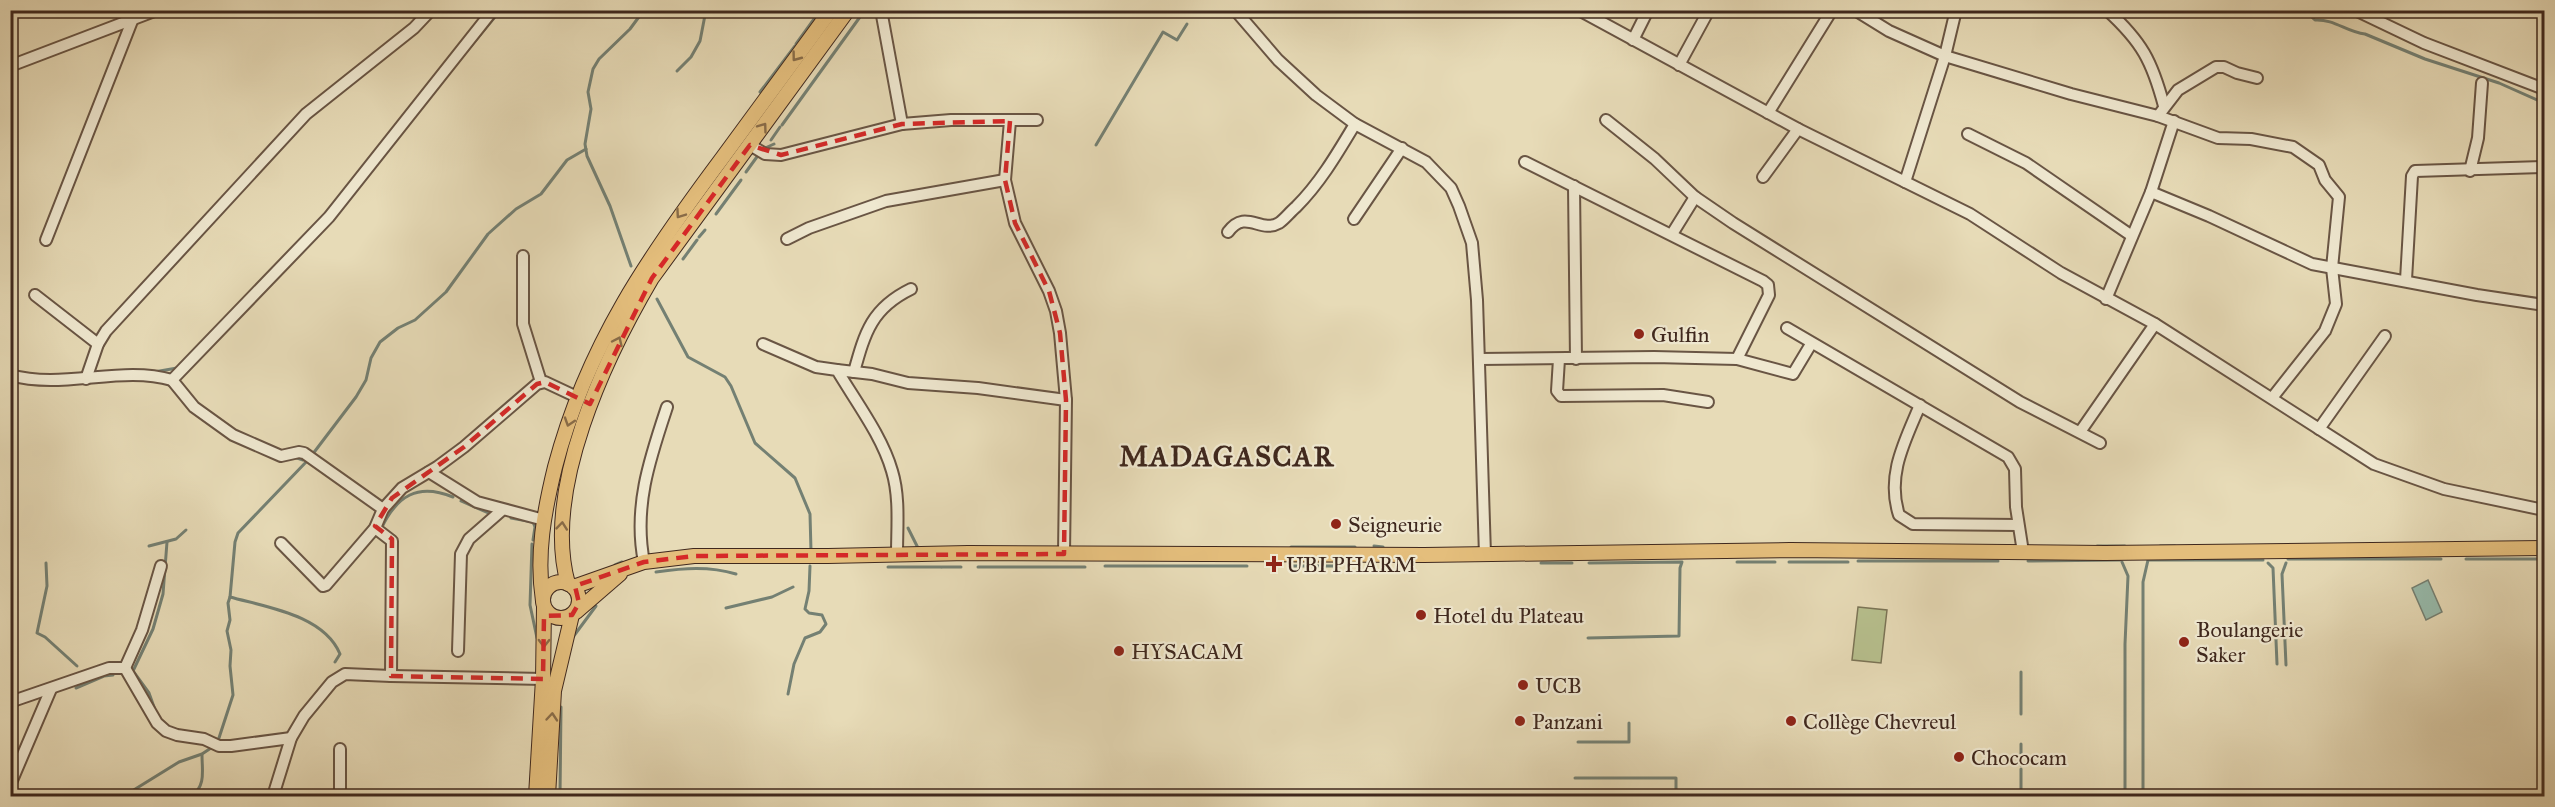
<svg xmlns="http://www.w3.org/2000/svg" width="2555" height="807" viewBox="0 0 2555 807" font-family="'IM FELL Great Primer',serif">
	<style>
		.green { fill: #b7c08e; stroke: #7b7456; stroke-width: 1.5 }
		.water { fill: #97bbac; stroke: #748073; stroke-width: 1.5 }
		.lines { fill: none; stroke-linecap: round; stroke-linejoin: round }
		.stream { stroke: #748073; stroke-width: 3 }
		.minor-casing { stroke: #695544; stroke-width: 14 }
		.major-casing { stroke: #3f281e; stroke-width: 16 }
		.minor { stroke: #efe8d0; stroke-width: 10 }
		.major { stroke: #e4be7c; stroke-width: 14 }
		.oneway { stroke: #896c48 }
		.marked { fill: none; stroke: #d62828; stroke-width: 4.5; stroke-dasharray: 12 8; stroke-linejoin: round }
		.poi-dot { fill: #8f2418; stroke: #efe8d0; stroke-width: 2 }
		.labels { text-anchor: middle; dominant-baseline: central; stroke-width: 4.5; stroke-linejoin: round; paint-order: stroke }
		.poi-label { font-size: 22px; fill: #3f281e; stroke: #efe8d0; text-anchor: start }
		.district-label { font-size: 28px; font-weight: bold; letter-spacing: 1.5px; fill: #3f281e; stroke: #efe8d0 }
	</style>
	<rect width="100%" height="100%" fill="#e7dbb7"/>
	<filter id="stains"><feTurbulence type="fractalNoise" baseFrequency=".00333" numOctaves="4"/><feColorMatrix values="0 0 0 0 .2 0 0 0 0 .09 0 0 0 0 .02 0 0 0 .5 -.17"/></filter>
	<radialGradient id="worn" r=".72"><stop offset=".6" stop-color="#630" stop-opacity="0"/><stop offset="1" stop-color="#630" stop-opacity=".3"/></radialGradient>
	<polygon class="green" points="1858,607 1887,610 1881,663 1852,660"/>
	<polygon class="water" points="2428,580 2442,612 2426,620 2412,588"/>
	<g class="lines">
		<g class="stream">
			<path d="M2304,10L2315,20C2335,19 2346,32 2365,34L2425,59L2499,83L2544,103"/>
			<polyline points="796,44 817,15"/>
			<polyline points="466,52 499,12"/>
			<polyline points="677,71 691,57 700,41 706,10"/>
			<polyline points="760,92 795,46"/>
			<polyline points="782,125 865,10"/>
			<polyline points="771,140 780,127"/>
			<polyline points="1096,145 1163,32 1177,40 1187,24"/>
			<polyline points="763,149 774,144"/>
			<polyline points="746,172 759,154"/>
			<polyline points="716,214 741,180"/>
			<polyline points="699,237 705,230"/>
			<polyline points="683,259 697,240"/>
			<polyline points="631,266 610,206 587,156 585,144 591,109 588,92 593,69 599,59 630,29 644,10"/>
			<polyline points="657,299 688,357 725,377 731,386 755,443 795,478 810,514 811,551"/>
			<polyline points="154,372 177,368"/>
			<polyline points="312,455 356,397 366,380 371,358 380,342 398,328 415,320 446,292 488,234 516,209 541,194 567,160 586,149"/>
			<polyline points="294,457 303,460"/>
			<polyline points="461,501 493,515"/>
			<polyline points="511,518 533,522 535,527 533,540"/>
			<polyline points="908,528 918,548"/>
			<path d="M381,529C397,495 418,483 453,497"/>
			<polyline points="532,544 530,605 537,638"/>
			<polyline points="149,546 176,539 186,530"/>
			<polyline points="1374,546 1383,547"/>
			<polyline points="2097,546 2125,546"/>
			<polyline points="2160,546 2175,546"/>
			<polyline points="1291,547 1355,547"/>
			<polyline points="2288,559 2441,559"/>
			<polyline points="2466,559 2544,559"/>
			<polyline points="1858,561 1998,561"/>
			<polyline points="2028,561 2120,560"/>
			<polyline points="1737,562 1775,562"/>
			<polyline points="1789,562 1848,562"/>
			<polyline points="2122,562 2128,576 2125,644 2125,796"/>
			<polyline points="46,563 47,586 37,633 45,637 77,666"/>
			<polyline points="1541,563 1572,563"/>
			<polyline points="2268,563 2273,568 2277,664"/>
			<polyline points="2286,563 2282,574 2286,665"/>
			<polyline points="615,565 622,562"/>
			<polyline points="1105,566 1247,566"/>
			<polyline points="1291,566 1339,566"/>
			<polyline points="888,567 941,567"/>
			<polyline points="942,567 961,567"/>
			<polyline points="978,567 1085,567"/>
			<path d="M656,572C684,568 709,566 736,574"/>
			<path d="M230,597C266,607 324,615 340,654L335,662"/>
			<polyline points="726,608 772,597 793,587"/>
			<polyline points="573,637 596,606"/>
			<polyline points="1588,638 1679,636 1680,568 1682,562 1589,563"/>
			<polyline points="2021,672 2021,714"/>
			<polyline points="76,688 104,676 113,675"/>
			<polyline points="788,694 794,664 805,638 820,632 826,624 822,615 809,613 805,609 809,591 810,566"/>
			<polyline points="154,707 149,693 133,671 153,629 163,594 167,542"/>
			<polyline points="1578,742 1629,742 1629,723"/>
			<polyline points="2021,744 2021,765"/>
			<polyline points="2021,769 2021,793"/>
			<polyline points="1575,778 1676,778 1676,796"/>
			<polyline points="124,796 179,762 202,754 217,744 233,695 230,666 231,650 227,631 230,620 228,603 230,597 235,542 238,533 308,460"/>
			<path d="M192,796C206,785 202,771 202,755"/>
			<polyline points="560,796 561,707"/>
			<polyline points="2143,796 2143,582 2148,560 2263,560"/>
		</g>
		<g class="minor-casing">
			<g id="minor">
				<polyline points="881,10 902,124"/>
				<polyline points="1235,10 1278,60 1316,95 1355,124 1426,162 1451,188 1459,206 1472,243 1477,300 1485,555"/>
				<polyline points="1579,10 1798,129 1970,214 2061,273 2155,324 2374,464 2444,489 2544,510"/>
				<polyline points="1855,10 1889,31 1945,56 2071,94 2158,116 2218,138 2251,139 2293,147 2319,165 2325,180 2339,197 2332,268 2336,304 2325,331 2272,398"/>
				<path d="M2107,10C2142,42 2152,61 2164,106"/>
				<polyline points="2355,10 2424,43 2544,89"/>
				<polyline points="1633,40 1648,10"/>
				<polyline points="1679,65 1709,10"/>
				<polyline points="10,66 157,10"/>
				<polyline points="1768,113 1832,10"/>
				<polyline points="2158,116 2178,90 2216,67 2224,67 2237,73 2257,78"/>
				<polyline points="1606,120 1655,159 1695,197 1733,223 2020,402 2100,443"/>
				<polyline points="1010,121 1005,180 1015,223 1049,291 1056,311 1060,333 1066,400 1064,554"/>
				<polyline points="1968,134 2026,163 2132,236"/>
				<polyline points="750,145 765,154 781,155 902,124 951,120 1037,120"/>
				<polyline points="1525,162 1763,281 1768,285 1769,295 1737,359"/>
				<polyline points="2470,171 2478,138 2482,83"/>
				<polyline points="1763,177 1798,129"/>
				<polyline points="1905,182 1945,56 1956,10"/>
				<polyline points="1574,186 1576,359"/>
				<polyline points="2151,192 2174,121"/>
				<polyline points="1354,219 1402,148"/>
				<path d="M1228,232C1246,208 1260,234 1279,223C1285,219 1290,212 1296,207C1320,183 1337,154 1355,124"/>
				<polyline points="1672,234 1695,197"/>
				<polyline points="787,239 809,228 886,201 1005,180"/>
				<polyline points="46,240 132,21"/>
				<polyline points="523,256 523,324 541,382"/>
				<polyline points="2406,280 2412,176 2415,171 2544,167"/>
				<polyline points="35,295 98,344"/>
				<polyline points="2106,299 2151,192 2209,216 2312,264 2477,295 2544,305"/>
				<polyline points="1787,328 2008,457 2015,469 2016,507 2023,552"/>
				<path d="M763,344L816,367L837,370C856,402 882,436 892,471C900,497 897,527 897,554"/>
				<polyline points="1480,359 1654,357 1737,359 1793,374 1811,344"/>
				<polyline points="1559,359 1557,391 1561,396 1663,395 1708,402"/>
				<polyline points="837,370 872,374 908,383 978,388 1066,400"/>
				<path d="M854,372C865,332 872,308 911,289"/>
				<path d="M10,375C63,390 121,365 172,380"/>
				<polyline points="86,379 98,344 106,331 306,114 414,28 431,10"/>
				<path d="M1920,405C1905,441 1886,475 1899,515L1913,524L2018,525"/>
				<polyline points="2319,429 2385,336"/>
				<polyline points="2080,432 2155,324"/>
				<polyline points="429,472 477,502 544,520"/>
				<polyline points="383,509 304,453 299,452 281,456 233,435 194,407 172,380 329,217 493,10"/>
				<polyline points="281,543 323,586 326,585 375,528 383,509 402,488 437,467 464,447 537,384 545,382 577,397"/>
				<path d="M644,562C633,507 650,458 667,407"/>
				<polyline points="458,651 461,554 469,539 501,511"/>
				<polyline points="125,668 142,630 161,566"/>
				<polyline points="391,676 543,679"/>
				<polyline points="10,702 109,668 125,668 157,723 166,731 177,735 204,739 219,746 231,746 291,738"/>
				<polyline points="340,749 340,796"/>
				<polyline points="10,785 51,689"/>
				<polyline points="273,796 291,738 304,716 332,682 345,674 391,676 392,541 375,528"/>
			</g>
		</g>
		<g class="major-casing">
			<g id="major">
				<circle cx="561" cy="600" r="18"/>
				<path d="M568,584C542,490 605,358 652,278L848,10"/>
				<polyline points="573,587 644,562 694,556 828,556 968,553 1424,555 1790,550 2105,553 2544,548"/>
				<path d="M543,601C536,555 544,512 555,467C587,345 649,256 723,157C759,108 795,59 831,10"/>
				<polyline points="576,612 620,574"/>
				<polyline points="536,796 543,679 544,607"/>
				<polyline points="548,796 554,691 572,615"/>
			</g>
		</g>
		<use href="#minor" class="minor"/>
		<use href="#major" class="major"/>
	</g>
	<defs><path id="oneway-chevron" d="M-2-3.5L2.5 0L-2 3.5" fill="none" stroke-width="1.6" stroke-linecap="round" stroke-linejoin="round" transform="scale(1.5)"/></defs>
	<g class="oneway">
		<use href="#oneway-chevron" transform="translate(796 57) rotate(127)"/>
		<use href="#oneway-chevron" transform="translate(763 127) rotate(-54)"/>
		<use href="#oneway-chevron" transform="translate(680 214) rotate(125)"/>
		<use href="#oneway-chevron" transform="translate(618 341) rotate(-65)"/>
		<use href="#oneway-chevron" transform="translate(569 422) rotate(108)"/>
		<use href="#oneway-chevron" transform="translate(562 526) rotate(-84)"/>
		<use href="#oneway-chevron" transform="translate(544 643) rotate(91)"/>
		<use href="#oneway-chevron" transform="translate(552 717) rotate(-85)"/>
	</g>
	<path class="marked" d="M1010,121L1005,180L1015,223L1049,291L1060,333L1066,400L1064,554L694,556L644,562L575,586L579,603L572,615L544,616L543,679L391,676L392,539L375,526L392,498L464,447L537,384L545,382L590,404L652,278L750,145L781,155L902,124Z"/>
	<g class="poi-dot">
		<circle cx="1639" cy="334" r="6"/>
		<circle cx="1336" cy="524" r="6"/>
		<path d="M1271 555h6v6h6v6h-6v6h-6v-6h-6v-6h6z"/>
		<circle cx="1421" cy="615" r="6"/>
		<circle cx="2184" cy="642" r="6"/>
		<circle cx="1119" cy="651" r="6"/>
		<circle cx="1523" cy="685" r="6"/>
		<circle cx="1520" cy="721" r="6"/>
		<circle cx="1791" cy="721" r="6"/>
		<circle cx="1959" cy="757" r="6"/>
	</g>
	<g class="labels">
		<g class="poi-label">
			<text x="1651" y="334">Gulfin</text>
			<text x="1348" y="524">Seigneurie</text>
			<text x="1286" y="564">UBI PHARM</text>
			<text x="1433" y="615">Hotel du Plateau</text>
			<text x="2196" y="629">Boulangerie<tspan x="2196" dy="25">Saker</tspan></text>
			<text x="1131" y="651">HYSACAM</text>
			<text x="1535" y="685">UCB</text>
			<text x="1532" y="721">Panzani</text>
			<text x="1803" y="721">Collège Chevreul</text>
			<text x="1971" y="757">Chococam</text>
		</g>
		<g class="district-label">
			<text x="1227" y="456">MADAGASCAR</text>
		</g>
	</g>
	<rect width="2555" height="807" fill="none" stroke="#e7dbb7" stroke-width="36"/>
	<rect x="12" y="12" width="2531" height="783" fill="none" stroke="#3f281e" stroke-width="3"/>
	<rect x="18" y="18" width="2519" height="771" fill="none" stroke="#3f281e" stroke-width="1.5"/>
	<rect width="100%" height="100%" filter="url(#stains)"/>
	<rect width="100%" height="100%" fill="url(#worn)"/>
</svg>
